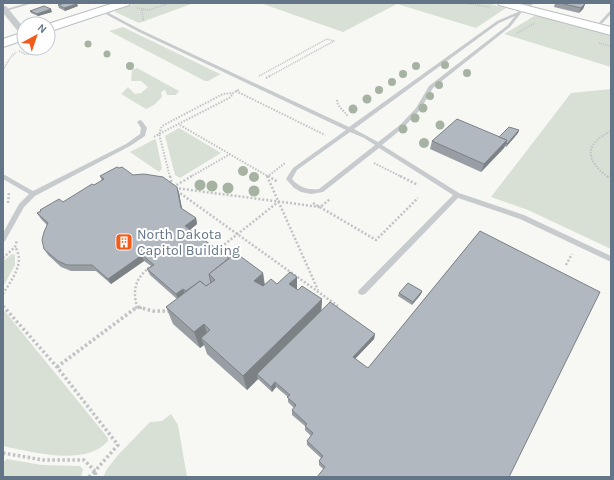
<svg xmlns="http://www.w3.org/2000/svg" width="614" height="480" viewBox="0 0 614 480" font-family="Karla,sans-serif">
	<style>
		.green { fill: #d8e0d5 }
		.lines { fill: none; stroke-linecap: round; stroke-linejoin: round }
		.secondary-casing { stroke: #b9bec3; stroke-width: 2 }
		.path-far3 { stroke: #c0c2c5; stroke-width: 1.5; stroke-dasharray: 1 1; stroke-linecap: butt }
		.path-far2 { stroke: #c0c2c5; stroke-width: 2; stroke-dasharray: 1.5 1.5; stroke-linecap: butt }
		.path-far1 { stroke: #c0c2c5; stroke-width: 2.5; stroke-dasharray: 2 2; stroke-linecap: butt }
		.path { stroke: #c0c2c5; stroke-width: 3.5; stroke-dasharray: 2.5 2.5; stroke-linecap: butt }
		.lane { fill: #c7cbce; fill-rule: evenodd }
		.street { fill: #c7cbce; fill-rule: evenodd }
		.secondary { fill: #fff; fill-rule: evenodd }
		.tree { fill: #a6b2a2 }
		.wall { fill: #989ea4 }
		.shaded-wall { fill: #7c8186 }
		.building { fill: #b1b8bf; stroke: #7c8186 }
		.labels { text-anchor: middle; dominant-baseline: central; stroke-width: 4; stroke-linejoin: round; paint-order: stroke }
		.poi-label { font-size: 14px; fill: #647588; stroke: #fff; text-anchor: start }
	</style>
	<rect width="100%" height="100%" fill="#f7f8f4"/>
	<g class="green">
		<polygon points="136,3 194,3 139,23 115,12 116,10"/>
		<polygon points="260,3 487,3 506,8 476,28 397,4 343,32"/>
		<polygon points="536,15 611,35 611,67 504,34"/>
		<polygon points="123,27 218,73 221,74 208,81 205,81 109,31"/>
		<polygon points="137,68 179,91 176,95 167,95 165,90 161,92 162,97 154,105 146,109 121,94 128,87 135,94 141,93 148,87 141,81 131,81 132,70"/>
		<polygon points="611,89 611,249 528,210 491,197 571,93"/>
		<polygon points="179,128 221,153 180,178 175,175 165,136"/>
		<polygon points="155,139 156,140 162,168 161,170 159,172 130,152"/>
		<polygon points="12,254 15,255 15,265 3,287 3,261"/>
		<path d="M3,309L108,438V441C86,467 32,452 3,446Z"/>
		<polygon points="171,414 178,425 187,477 103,477 107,469 118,455 150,422 162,421"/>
		<polygon points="7,459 42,465 80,466 83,469 81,477 3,477 3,462"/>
	</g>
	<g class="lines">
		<g class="secondary-casing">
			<g id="secondary">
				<polygon points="114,3 130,3 129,5 48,32 48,24"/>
				<polygon points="498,3 516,3 611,27 611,35 499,5"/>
				<polygon points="24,32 24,40 3,47 3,39"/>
			</g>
		</g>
		<g class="path-far3">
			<polyline points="463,3 490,7"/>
			<polyline points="137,8 149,10 170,3"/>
			<polyline points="142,10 143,20 145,21"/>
			<polyline points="517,33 535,23"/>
			<polyline points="599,43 611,46"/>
			<polyline points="19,51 25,54 37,54"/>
			<polyline points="3,70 10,58 16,52"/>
			<polyline points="259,76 327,39 334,41 268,77"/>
		</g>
		<g class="path-far2">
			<polyline points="266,78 270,76"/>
			<polyline points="236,91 325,135"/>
			<polyline points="337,100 338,105 348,116"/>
			<polyline points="180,125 269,177"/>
			<polyline points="154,137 159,134 162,126 223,94 233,93"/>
			<polyline points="374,163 402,177"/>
			<polyline points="170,177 159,134 231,97 233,93 240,89"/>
			<polyline points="190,177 230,154"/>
			<polyline points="267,177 285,163"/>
			<path d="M608,177C585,160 584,144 611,131"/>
		</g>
		<g class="path-far1">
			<polyline points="170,176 172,184"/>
			<polyline points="267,176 318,290"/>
			<polyline points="268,176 278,182"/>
			<polyline points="400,176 418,185"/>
			<polyline points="607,176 611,179"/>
			<polyline points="173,187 192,176"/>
			<polyline points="175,188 320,207 330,199"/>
			<polyline points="177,191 338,306"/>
			<polyline points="8,203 9,192"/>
			<polyline points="313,203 376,240 418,198"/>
			<polyline points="215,252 278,202"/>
			<polyline points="3,258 15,247 17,240"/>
			<polyline points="566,265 572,254"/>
			<path d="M3,294C11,280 26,263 15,247"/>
			<polyline points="3,306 5,308"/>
			<polyline points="135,308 137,307"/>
			<path d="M142,308L137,307C132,288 136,278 151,266"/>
		</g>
		<g class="path">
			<polyline points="138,307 153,311 170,311"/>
			<polyline points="57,367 137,307"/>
			<polyline points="3,453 43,460 84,460 95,471 118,445 57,367 4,307"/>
			<polyline points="89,477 95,471 96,477"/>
		</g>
		<g class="lane">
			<polygon points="27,3 33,3 3,12 3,10"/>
			<path d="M522,7L525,8L510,27L433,88L420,110L404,127L382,145L459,193L524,215L611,256V262L520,219L458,198L365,294L362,295L359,294L358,292L359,290L453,195L379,148L323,192L311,194L301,192L294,188L286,179L293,168L346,130L139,32L100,11L103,10L141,30L349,127L497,21L518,12ZM515,16L508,25L429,86L416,108L400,125L378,142L354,129L499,23ZM350,132L364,138L375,145L319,189C308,190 300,188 292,179L297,170Z"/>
			<polygon points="610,11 611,11 611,14 598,28 596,28 596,26"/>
			<polygon points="140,120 142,121 147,128 145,136 130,146 35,196 24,207 5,241 3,242 3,233 19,204 29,194 3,179 3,174 33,191 126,144 140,134 141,128 137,122"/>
		</g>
		<g class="street">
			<polygon points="525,3 534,3 526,10 520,10 520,6"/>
			<polygon points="3,6 6,6 24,28 24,36 21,35 3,13"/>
		</g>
		<use href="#secondary" class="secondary"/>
	</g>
	<g class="tree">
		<circle cx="88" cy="44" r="3.5"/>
		<circle cx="107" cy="54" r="3.5"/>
		<circle cx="445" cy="65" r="4"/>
		<circle cx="130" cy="66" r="4"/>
		<circle cx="416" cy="66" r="4"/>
		<circle cx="467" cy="73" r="4"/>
		<circle cx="403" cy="74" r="4"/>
		<circle cx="392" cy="82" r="4"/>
		<circle cx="439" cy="85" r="4"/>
		<circle cx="379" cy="90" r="4"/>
		<circle cx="430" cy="96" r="4"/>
		<circle cx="367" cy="99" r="4.5"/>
		<circle cx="423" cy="108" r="4.5"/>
		<circle cx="353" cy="109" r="4.5"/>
		<circle cx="415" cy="118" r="4.5"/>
		<circle cx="440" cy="125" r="4.5"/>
		<circle cx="403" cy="129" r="4.5"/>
		<circle cx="424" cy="143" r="5"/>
		<circle cx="243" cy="171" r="5"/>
		<circle cx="254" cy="177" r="5"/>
		<circle cx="200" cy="185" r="5.5"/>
		<circle cx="212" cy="186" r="5.5"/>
		<circle cx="228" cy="188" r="5.5"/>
		<circle cx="254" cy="191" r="5.5"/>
	</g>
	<g class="wall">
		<polygon points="555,3 581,3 585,4 583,9 579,13 554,7"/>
		<polygon points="77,4 78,6 65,11 59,8 58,5"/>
		<polygon points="30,11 52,12 38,16 31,13"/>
		<polygon points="519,130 518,133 506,147 505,146 504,148 481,172 430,149 432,141 499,137"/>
		<polygon points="119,168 133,175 179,193 182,209 196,218 197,224 190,230 229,258 263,273 265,285 277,284 297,277 297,290 322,299 321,311 375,334 374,339 355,359 368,368 480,231 323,469 319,465 319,461 321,458 307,445 307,441 311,436 305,430 305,426 292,415 292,410 294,408 288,402 288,397 276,387 272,392 258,379 247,390 207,354 204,345 200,348 173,324 166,307 177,299 150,275 147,269 151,266 144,261 111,284 96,271 71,271 61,267 48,255 44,249 47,225 41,219 37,213 41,211 40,210 63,202 102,181 100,176"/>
		<polygon points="422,291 421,294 412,305 398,296 399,293"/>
	</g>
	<g class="shaded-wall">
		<polygon points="77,4 78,6 65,11 64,8"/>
		<polygon points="585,4 583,9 579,13 581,8"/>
		<polygon points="51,9 52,12 38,16 37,14"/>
		<polygon points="519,130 518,133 506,147 507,144"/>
		<polygon points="507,140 504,148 481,172 484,164"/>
		<polygon points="177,187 179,193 183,214 181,208"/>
		<polygon points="196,218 197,224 187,232 185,226"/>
		<polygon points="142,255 144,261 111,284 108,279"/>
		<polygon points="263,273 265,290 254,281"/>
		<polygon points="297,277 297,294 289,284"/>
		<polygon points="183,289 185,294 179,300 176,294"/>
		<polygon points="422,291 421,294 412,305 413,302"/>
		<polygon points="322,299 321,316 257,374 258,379 247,390 243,376"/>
		<polygon points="204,324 209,340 201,338 204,345 200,348 194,332"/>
		<polygon points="375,334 374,339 352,362 353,357"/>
		<polygon points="275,382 276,387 272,392 271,387"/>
	</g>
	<g class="building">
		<polygon points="65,3 75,3 77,4 64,8 58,5"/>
		<polygon points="560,3 581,3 585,4 581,8"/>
		<polygon points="44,6 51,9 37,14 30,11"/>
		<polygon points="457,119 507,140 484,164 432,141"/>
		<polygon points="509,127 519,130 507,144 506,143 507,140 499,137"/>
		<polygon points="117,167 119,168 122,167 133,175 144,174 163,177 177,187 181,208 196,218 185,226 229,258 209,274 211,283 206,286 200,281 186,291 183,289 176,294 147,269 154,265 142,255 108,279 92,265 67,265 58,261 44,249 42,240 44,232 48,223 37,213 41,211 40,210 59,199 63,202 92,184 94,185 104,179 100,176"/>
		<polygon points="480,231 600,292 509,477 317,477 325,467 319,461 323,456 307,441 313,433 305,426 307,424 292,410 296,405 287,397 290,395 275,382 271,387 257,374 330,302 375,334 353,357 368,368"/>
		<polygon points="236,253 263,273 254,281 263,286 271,279 277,284 290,272 297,277 289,284 298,290 302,286 322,299 243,376 201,338 210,330 204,324 194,332 166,307 200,281 206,286 215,280 209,274"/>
		<polygon points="408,283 422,291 413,302 399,293"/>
	</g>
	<defs>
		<g id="building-square" transform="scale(0.9)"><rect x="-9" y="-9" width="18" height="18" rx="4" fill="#f25c1a" stroke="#fff"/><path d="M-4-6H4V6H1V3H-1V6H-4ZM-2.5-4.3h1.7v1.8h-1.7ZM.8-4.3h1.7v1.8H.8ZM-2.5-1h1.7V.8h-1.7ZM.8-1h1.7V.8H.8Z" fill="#fff"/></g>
	</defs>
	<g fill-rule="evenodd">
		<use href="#building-square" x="124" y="242"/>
	</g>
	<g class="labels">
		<g class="poi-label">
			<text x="137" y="234">North Dakota<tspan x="137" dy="16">Capitol Building</tspan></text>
		</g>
	</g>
	<rect width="614" height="480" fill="none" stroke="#647588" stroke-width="8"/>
	<g transform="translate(36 36) rotate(40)"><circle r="19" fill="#ffffff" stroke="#c1c8cf"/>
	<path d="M0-3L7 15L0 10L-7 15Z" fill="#f25c1a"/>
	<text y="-6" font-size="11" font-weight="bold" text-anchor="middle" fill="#647588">N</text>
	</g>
</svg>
